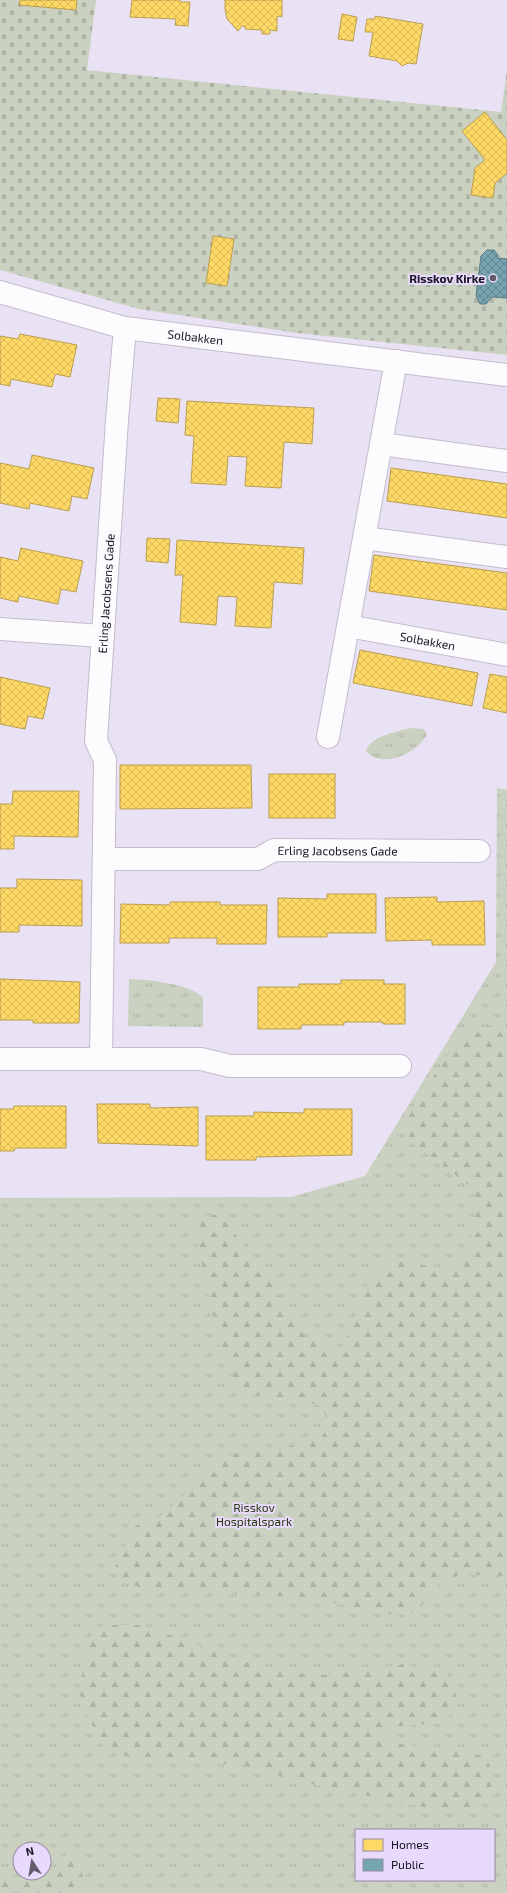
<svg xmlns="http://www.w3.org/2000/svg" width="507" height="1893" viewBox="0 0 507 1893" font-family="'Exo 2',sans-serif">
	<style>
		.grass { fill: url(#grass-tufts); fill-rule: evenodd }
		.forest { fill: url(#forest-firs) }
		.cemetery { fill: url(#cemetery-stones) }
		.homes { fill: url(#homes-cross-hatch); stroke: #ba9e51 }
		.public { fill: url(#public-cross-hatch); stroke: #5a7984 }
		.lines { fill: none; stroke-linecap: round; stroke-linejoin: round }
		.minor-casing { stroke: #c2bccb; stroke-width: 24 }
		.minor { stroke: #fcfbfd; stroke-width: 22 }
		.poi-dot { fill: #615b6a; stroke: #e7dafc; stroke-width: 1.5 }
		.labels { text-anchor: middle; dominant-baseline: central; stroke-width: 4; stroke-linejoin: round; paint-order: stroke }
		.poi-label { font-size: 12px; font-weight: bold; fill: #18131f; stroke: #e7dafc; text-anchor: end }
		.street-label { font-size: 12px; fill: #18131f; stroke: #e7dafc }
		.park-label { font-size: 12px; fill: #28370a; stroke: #e7dafc }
	</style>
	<defs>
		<pattern id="grass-tufts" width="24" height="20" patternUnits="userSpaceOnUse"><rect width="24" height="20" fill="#cad1c0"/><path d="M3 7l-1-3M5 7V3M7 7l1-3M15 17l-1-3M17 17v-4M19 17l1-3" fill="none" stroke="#adb3a5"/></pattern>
		<pattern id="forest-firs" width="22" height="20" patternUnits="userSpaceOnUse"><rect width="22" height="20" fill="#cad1c0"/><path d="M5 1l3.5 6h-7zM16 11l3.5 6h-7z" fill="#adb3a5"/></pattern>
		<pattern id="cemetery-stones" width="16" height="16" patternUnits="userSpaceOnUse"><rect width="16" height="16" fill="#cad1c0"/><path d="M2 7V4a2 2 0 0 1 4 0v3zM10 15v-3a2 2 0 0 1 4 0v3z" fill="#adb3a5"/></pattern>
		<pattern id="homes-cross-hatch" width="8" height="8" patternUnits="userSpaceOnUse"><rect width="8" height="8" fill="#ffd966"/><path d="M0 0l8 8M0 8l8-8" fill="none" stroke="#dab958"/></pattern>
		<pattern id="public-cross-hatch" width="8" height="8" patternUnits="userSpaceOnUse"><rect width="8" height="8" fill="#76a5af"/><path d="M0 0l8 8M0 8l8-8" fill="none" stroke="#60858e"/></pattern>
	</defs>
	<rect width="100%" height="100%" fill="#e9e2f4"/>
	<g class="grass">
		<path d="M410,728L424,729L427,735C416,753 383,770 366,751C370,736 397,732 410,728Z"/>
		<path d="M497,788L507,790V1893H0V1198L291,1197L365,1176L496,962ZM356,1830H494V1880H356ZM20,1849H44V1873H20Z"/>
		<path d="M129,979C151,980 186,983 203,997V1027L128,1026Z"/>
	</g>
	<g class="forest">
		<path d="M495,1025L507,1029V1576L460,1574L431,1590L419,1610L405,1615L390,1614L304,1597L175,1590L149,1591L121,1580L115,1567L135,1526L155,1521L197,1483L216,1462L243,1450L286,1447L320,1439C330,1426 329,1418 319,1405L277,1397L254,1395L240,1386L222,1355L193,1224L202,1216L216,1215L225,1221L264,1271L305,1337L332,1350L343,1347L373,1272L388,1263L408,1261L439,1269L454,1268L471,1245L475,1207L474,1189L411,1142L408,1130L409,1113L464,1031Z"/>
		<polygon points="103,1625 142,1625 272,1671 326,1675 404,1664 438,1671 454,1679 457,1708 441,1723 389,1727 386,1732 386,1742 471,1753 485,1757 491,1768 493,1782 490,1791 468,1809 452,1813 307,1783 242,1765 132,1758 105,1749 90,1721 79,1692 86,1652 92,1634"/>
		<polygon points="68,1851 78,1855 84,1883 79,1893 0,1893 0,1878 32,1879 53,1873"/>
	</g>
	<polygon class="cemetery" points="0,0 96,0 87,70 501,112 507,70 507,355 297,333 139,309 0,270"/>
	<g class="homes">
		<polygon points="20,0 77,0 76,10 19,5"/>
		<polygon points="132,0 180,0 180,2 190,2 188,26 175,25 176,19 130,17"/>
		<polygon points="225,0 282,0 282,17 277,16 277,31 270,30 270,34 262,34 262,30 245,29 245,26 242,26 238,31 227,19 225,9"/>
		<polygon points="342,14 357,17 353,41 338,39"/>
		<polygon points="375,16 423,24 416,64 408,63 402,66 397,61 369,56 373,32 365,32 367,19 375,19"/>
		<polygon points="485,112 507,140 507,173 495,183 493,198 471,195 475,168 485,160 462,131"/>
		<polygon points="213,236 234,239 227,286 206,283"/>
		<polygon points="20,334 77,345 70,377 55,374 52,387 11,379 10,386 0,384 0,336 18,339"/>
		<polygon points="158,398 180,399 178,423 156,421"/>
		<polygon points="187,401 314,408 312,444 284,442 281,488 245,486 247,457 228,456 226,485 191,483 194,436 185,435"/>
		<polygon points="32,455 94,468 87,499 72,496 69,511 30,503 29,509 0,503 0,463 29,469"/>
		<polygon points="391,468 507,484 507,518 387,501"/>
		<polygon points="147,538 170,539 168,563 146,561"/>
		<polygon points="177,540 304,548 302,584 274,582 271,628 235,626 237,597 218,596 216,625 180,622 183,575 175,575"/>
		<polygon points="21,548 83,561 76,592 61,589 58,604 19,596 18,602 0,598 0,557 18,561"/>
		<polygon points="374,555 507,573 507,610 369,591"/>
		<polygon points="360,650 478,673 472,706 353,683"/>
		<polygon points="490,674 507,677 507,713 483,708"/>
		<polygon points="0,677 50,688 43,719 28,716 25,729 0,724"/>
		<polygon points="120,765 251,765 252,808 120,809"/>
		<rect x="269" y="774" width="66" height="44"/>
		<polygon points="13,791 79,791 78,837 14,836 14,849 0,849 0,804 12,804"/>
		<polygon points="17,879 82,880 82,926 19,925 19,932 0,932 0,888 17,888"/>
		<polygon points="327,894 376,894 376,933 327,933 327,937 278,937 278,898 327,899"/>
		<polygon points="437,897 437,902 484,901 485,945 432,945 432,940 386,941 385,898"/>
		<polygon points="170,902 220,902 220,905 267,905 266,944 217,944 217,938 169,938 169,943 120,943 121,904 170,905"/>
		<polygon points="0,979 80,982 79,1023 33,1023 33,1020 0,1020"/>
		<polygon points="341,980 384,980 384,984 405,984 405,1024 383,1024 383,1022 344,1022 344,1025 301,1025 301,1029 258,1029 258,987 299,987 299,984 341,984"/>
		<polygon points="97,1104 150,1104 150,1108 198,1107 198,1146 98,1143"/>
		<polygon points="14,1106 66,1106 66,1148 15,1148 14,1151 0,1151 0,1109 13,1109"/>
		<polygon points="304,1109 352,1109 352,1155 256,1157 256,1160 206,1160 206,1116 254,1116 254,1112 304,1113"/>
	</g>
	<polygon class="public" points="487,250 494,250 498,255 498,258 507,259 507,298 492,297 486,304 480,304 476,296 481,256"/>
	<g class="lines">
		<g class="minor-casing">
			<g id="minor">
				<path id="s1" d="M0,292L125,328L507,375"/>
				<polyline points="381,444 507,461"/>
				<polyline points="364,538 507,557"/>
				<path id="s2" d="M348,626L507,655"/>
				<polyline points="0,629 102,636"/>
				<polyline points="328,737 396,361"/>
				<path id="s3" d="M104,859H258L274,850L479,851"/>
				<path id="s4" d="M0,1059H101L105,760L96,741L117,420L125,328"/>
				<polyline points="101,1059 201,1059 230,1066 400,1066"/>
			</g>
		</g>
		<use href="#minor" class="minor"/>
	</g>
	<circle class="poi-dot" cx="493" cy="278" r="4"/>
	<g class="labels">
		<g class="poi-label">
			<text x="485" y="278">Risskov Kirke</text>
		</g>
		<g class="street-label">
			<text stroke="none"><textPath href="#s1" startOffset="201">Solbakken</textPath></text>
			<text stroke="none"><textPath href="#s4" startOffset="569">Erling Jacobsens Gade</textPath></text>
			<text stroke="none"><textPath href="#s2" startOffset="81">Solbakken</textPath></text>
			<text stroke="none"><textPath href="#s3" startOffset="236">Erling Jacobsens Gade</textPath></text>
		</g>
		<g class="park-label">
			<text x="254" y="1507">Risskov<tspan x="254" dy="14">Hospitalspark</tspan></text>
		</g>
	</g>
	<rect x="355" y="1829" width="140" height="52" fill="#e7dafc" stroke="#948aa4"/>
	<rect x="363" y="1839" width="20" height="12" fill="#ffd966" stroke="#948aa4"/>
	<text x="391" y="1849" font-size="12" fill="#18131f">Homes</text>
	<rect x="363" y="1859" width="20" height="12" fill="#76a5af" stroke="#948aa4"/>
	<text x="391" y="1869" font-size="12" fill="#18131f">Public</text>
	<g transform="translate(32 1861) rotate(348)"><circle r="19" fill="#e7dafc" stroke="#948aa4"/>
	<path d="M0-3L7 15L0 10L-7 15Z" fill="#615b6a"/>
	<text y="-6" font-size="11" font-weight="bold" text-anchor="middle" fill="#18131f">N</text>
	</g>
</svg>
